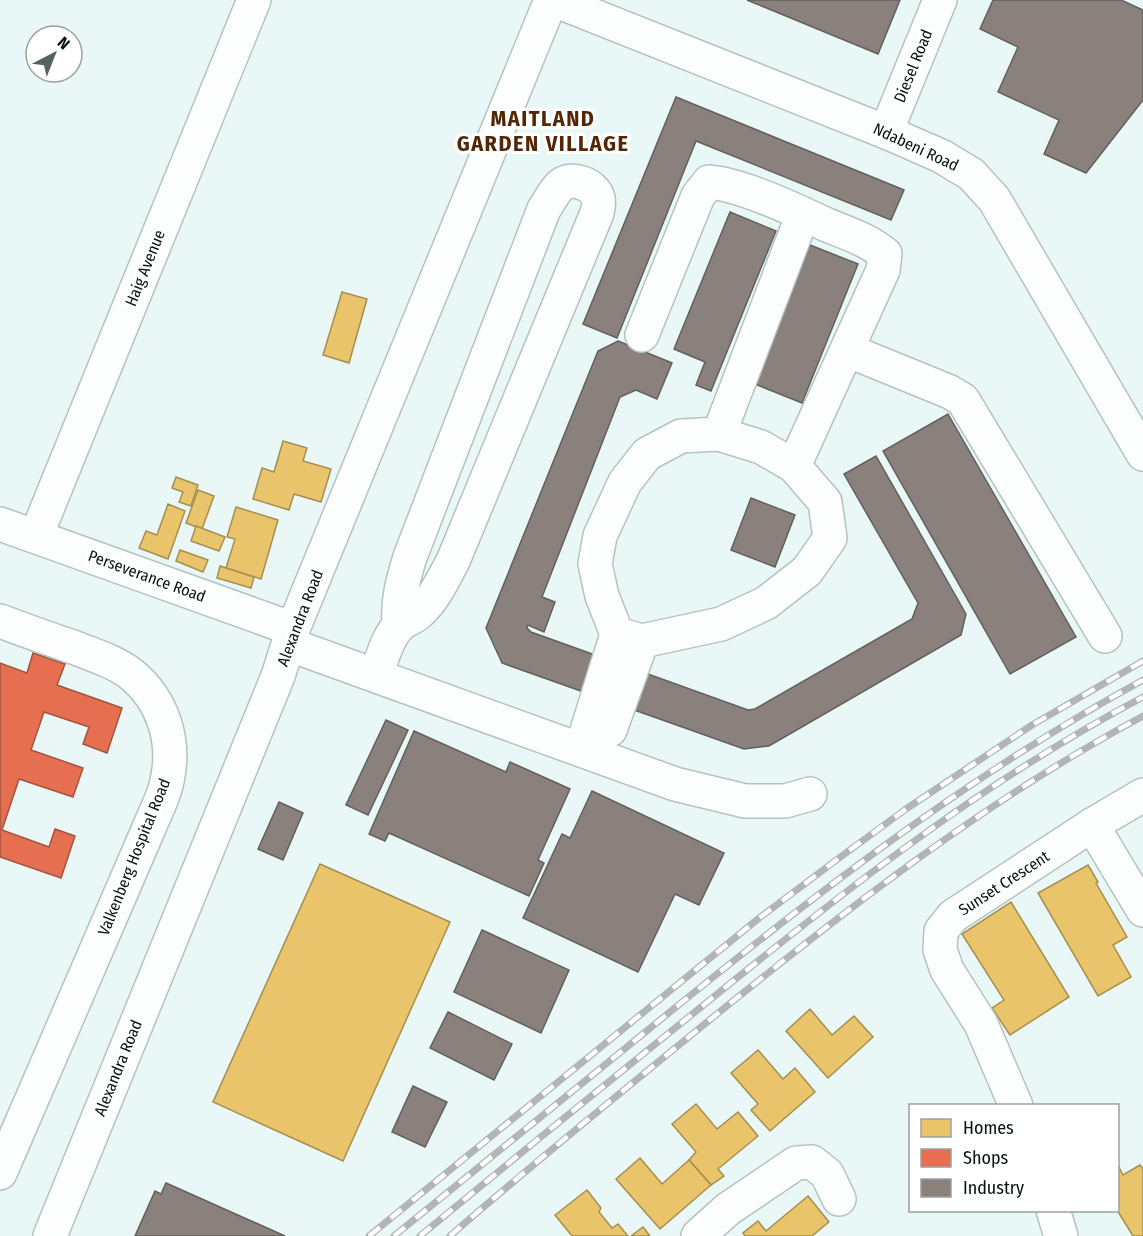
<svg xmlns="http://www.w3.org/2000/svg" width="1143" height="1236" viewBox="0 0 1143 1236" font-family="'Fira Sans Condensed',sans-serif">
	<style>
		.homes { fill: #e9c46a; stroke: #a48f50; stroke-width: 1.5 }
		.shops { fill: #e76f51; stroke: #a3533e; stroke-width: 1.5 }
		.industry { fill: #8a817c; stroke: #62605c; stroke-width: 1.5 }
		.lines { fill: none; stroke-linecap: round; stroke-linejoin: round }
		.minor-casing { stroke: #b5c2c2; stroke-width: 36 }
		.minor { stroke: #fcfefe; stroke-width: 33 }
		.rail-casing { stroke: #b1b5b5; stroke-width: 7 }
		.rail { stroke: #fff; stroke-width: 4.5; stroke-dasharray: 14; stroke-linecap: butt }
		.labels { text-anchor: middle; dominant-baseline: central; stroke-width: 6; stroke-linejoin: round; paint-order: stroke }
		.street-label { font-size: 16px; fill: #041213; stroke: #fff }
		.district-label { font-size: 22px; font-weight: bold; letter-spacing: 1.5px; fill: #532605; stroke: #fff }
	</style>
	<rect width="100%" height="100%" fill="#eaf7f7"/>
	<g class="homes">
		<polygon points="342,292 367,299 349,363 323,355"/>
		<polygon points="283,441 307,448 303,461 331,469 321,502 294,494 289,510 253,499 262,468 274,472"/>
		<polygon points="176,477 198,485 191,506 179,502 183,492 172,488"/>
		<polygon points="198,490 214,496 202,529 186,523"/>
		<polygon points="168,504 185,511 168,559 139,548 146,531 157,535"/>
		<polygon points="236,507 278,520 261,579 226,568 235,539 227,537"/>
		<polygon points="196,526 225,537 219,551 191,541"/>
		<polygon points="180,550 208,560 203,572 176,561"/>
		<polygon points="220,566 254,577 251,588 217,578"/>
		<polygon points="320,864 450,922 343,1161 213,1102"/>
		<polygon points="1088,865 1098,882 1096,883 1127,937 1113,945 1131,977 1098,996 1038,893"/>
		<polygon points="1011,902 1069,997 1010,1035 992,1008 1004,1000 962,934"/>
		<polygon points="810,1009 832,1035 854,1016 873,1037 828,1078 786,1031"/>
		<polygon points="758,1050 783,1079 795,1068 815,1092 770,1131 751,1110 758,1104 731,1073"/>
		<polygon points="696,1104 717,1129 738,1112 758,1136 718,1169 724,1176 711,1185 689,1160 696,1152 672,1124"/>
		<polygon points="640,1158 662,1184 689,1160 711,1185 660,1229 616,1179"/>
		<polygon points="1118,1165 1123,1175 1140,1165 1143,1169 1143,1236 1133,1236 1117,1210"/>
		<polygon points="587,1190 601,1208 599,1212 612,1228 618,1224 628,1236 572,1236 555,1215"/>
		<polygon points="808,1196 829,1222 812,1236 745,1236 743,1233 758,1221 766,1231"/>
		<polygon points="643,1227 650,1236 631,1236"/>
	</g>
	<polygon class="shops" points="33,653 65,664 57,685 122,708 107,753 83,744 89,727 44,712 31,750 83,768 73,797 19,779 2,830 49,847 55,829 75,836 61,878 0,857 0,663 27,673"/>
	<g class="industry">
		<polygon points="747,0 900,0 878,54"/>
		<polygon points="993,0 1121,0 1143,10 1143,100 1086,173 1044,154 1059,120 998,92 1018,47 980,29"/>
		<polygon points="676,97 904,190 891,220 696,141 617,338 583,324"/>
		<polygon points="730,212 776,231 711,391 696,385 705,362 674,349"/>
		<polygon points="810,245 858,264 802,403 755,384"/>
		<polygon points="618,341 672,363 657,399 636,390 620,397 542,597 555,602 544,632 528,625 527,628 531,632 748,710 755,709 912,619 918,603 844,474 876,456 966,614 961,635 769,746 744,749 502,663 486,628 598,351"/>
		<polygon points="948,414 1076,637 1010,674 883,451"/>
		<polygon points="751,498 795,515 775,567 731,550"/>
		<polygon points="386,720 408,730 368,815 346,805"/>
		<polygon points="414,731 506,772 510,762 570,789 538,860 544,863 529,896 389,833 385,841 369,834"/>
		<polygon points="592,791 724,853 699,905 675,894 638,972 523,918 562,834 570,838"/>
		<polygon points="279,802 303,813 283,860 258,849"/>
		<polygon points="482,930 569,970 541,1033 454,992"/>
		<polygon points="448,1012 512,1044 494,1080 430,1048"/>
		<polygon points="413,1086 447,1102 425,1147 392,1132"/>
		<polygon points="166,1183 285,1236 135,1236 155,1191 161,1194"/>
	</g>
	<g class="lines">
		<g class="minor-casing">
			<g id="minor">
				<polyline points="554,0 886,132 941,156 971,174 994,199 1143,454"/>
				<polyline points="886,132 940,0"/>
				<path d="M642,335L698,196L709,182C743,185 795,210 827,225C847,233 868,240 885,254L883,270L794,466"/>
				<polyline points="847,350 950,392 963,400 1105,636"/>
				<polyline points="719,434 803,214"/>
				<polyline points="0,524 293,629"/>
				<polyline points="36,536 254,0"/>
				<path d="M0,621C24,630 49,639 73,647C93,655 114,661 131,674C163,700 176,741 167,781C164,797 155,813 149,828L0,1173"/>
				<polyline points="288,644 675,784 745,801 785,801 810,794"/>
				<path d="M376,675C382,660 387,636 400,625C404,620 411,619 416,615C433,602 443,579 453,561L597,213C598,209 599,202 598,198C594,184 572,176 561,185C554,191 549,202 544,209L410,557C403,580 397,600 399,625"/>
				<polyline points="610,730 642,641"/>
				<polyline points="581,750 617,634 602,596 595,564 600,536 625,482 647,454 681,436 719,434 761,447 794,466 825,502 830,538 807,571 766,603 721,624 642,641 617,634"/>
				<polyline points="1092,825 1143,910"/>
				<polyline points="1016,1106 981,1024 947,970 940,950 941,931 953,916 1092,825 1143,795"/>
				<polyline points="1053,1210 1061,1236"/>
				<polyline points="50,1236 278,676 293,629 551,0"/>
				<polyline points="698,1236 728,1209 796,1163 812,1162 827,1174 839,1199"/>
			</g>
		</g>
		<use href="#minor" class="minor"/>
		<g class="rail-casing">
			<g id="rail">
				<polyline points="369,1236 758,919 839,858 906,809 1032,725 1143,661"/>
				<path d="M394,1236C479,1167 564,1098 649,1029C806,901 965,777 1143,680"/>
				<path d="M420,1236C518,1155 617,1075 716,995C850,886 989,778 1143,697"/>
				<path d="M450,1236C536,1161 624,1090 712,1018C848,908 988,799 1143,716"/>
			</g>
		</g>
		<use href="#rail" class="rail"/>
	</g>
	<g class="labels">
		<g class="street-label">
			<text transform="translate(913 66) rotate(-68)">Diesel Road</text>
			<text transform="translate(916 147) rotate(25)">Ndabeni Road</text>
			<text transform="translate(145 268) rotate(-68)">Haig Avenue</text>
			<text transform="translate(147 576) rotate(20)">Perseverance Road</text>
			<text transform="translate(300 618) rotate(-69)">Alexandra Road</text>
			<text transform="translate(134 857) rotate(-68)">Valkenberg Hospital Road</text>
			<text transform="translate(1004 883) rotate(-33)">Sunset Crescent</text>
			<text transform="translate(118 1068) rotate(-68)">Alexandra Road</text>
		</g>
		<g class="district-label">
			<text x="543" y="118">MAITLAND<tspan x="543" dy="25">GARDEN VILLAGE</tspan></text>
		</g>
	</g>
	<rect x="909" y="1104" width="210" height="108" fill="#ffffff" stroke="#9ba0a1" stroke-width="1.5"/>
	<rect x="921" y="1119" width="30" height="18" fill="#e9c46a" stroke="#9ba0a1" stroke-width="1.5"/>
	<text x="963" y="1134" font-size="18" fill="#041213">Homes</text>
	<rect x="921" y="1149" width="30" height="18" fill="#e76f51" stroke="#9ba0a1" stroke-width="1.5"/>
	<text x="963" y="1164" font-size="18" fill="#041213">Shops</text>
	<rect x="921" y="1179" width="30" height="18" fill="#8a817c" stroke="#9ba0a1" stroke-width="1.5"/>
	<text x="963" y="1194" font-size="18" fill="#041213">Industry</text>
	<g transform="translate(54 54) rotate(42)"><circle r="28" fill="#ffffff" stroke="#9ba0a1" stroke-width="1.5"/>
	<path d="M0-4.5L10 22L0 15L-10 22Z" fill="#546263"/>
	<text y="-9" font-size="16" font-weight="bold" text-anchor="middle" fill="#041213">N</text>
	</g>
</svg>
